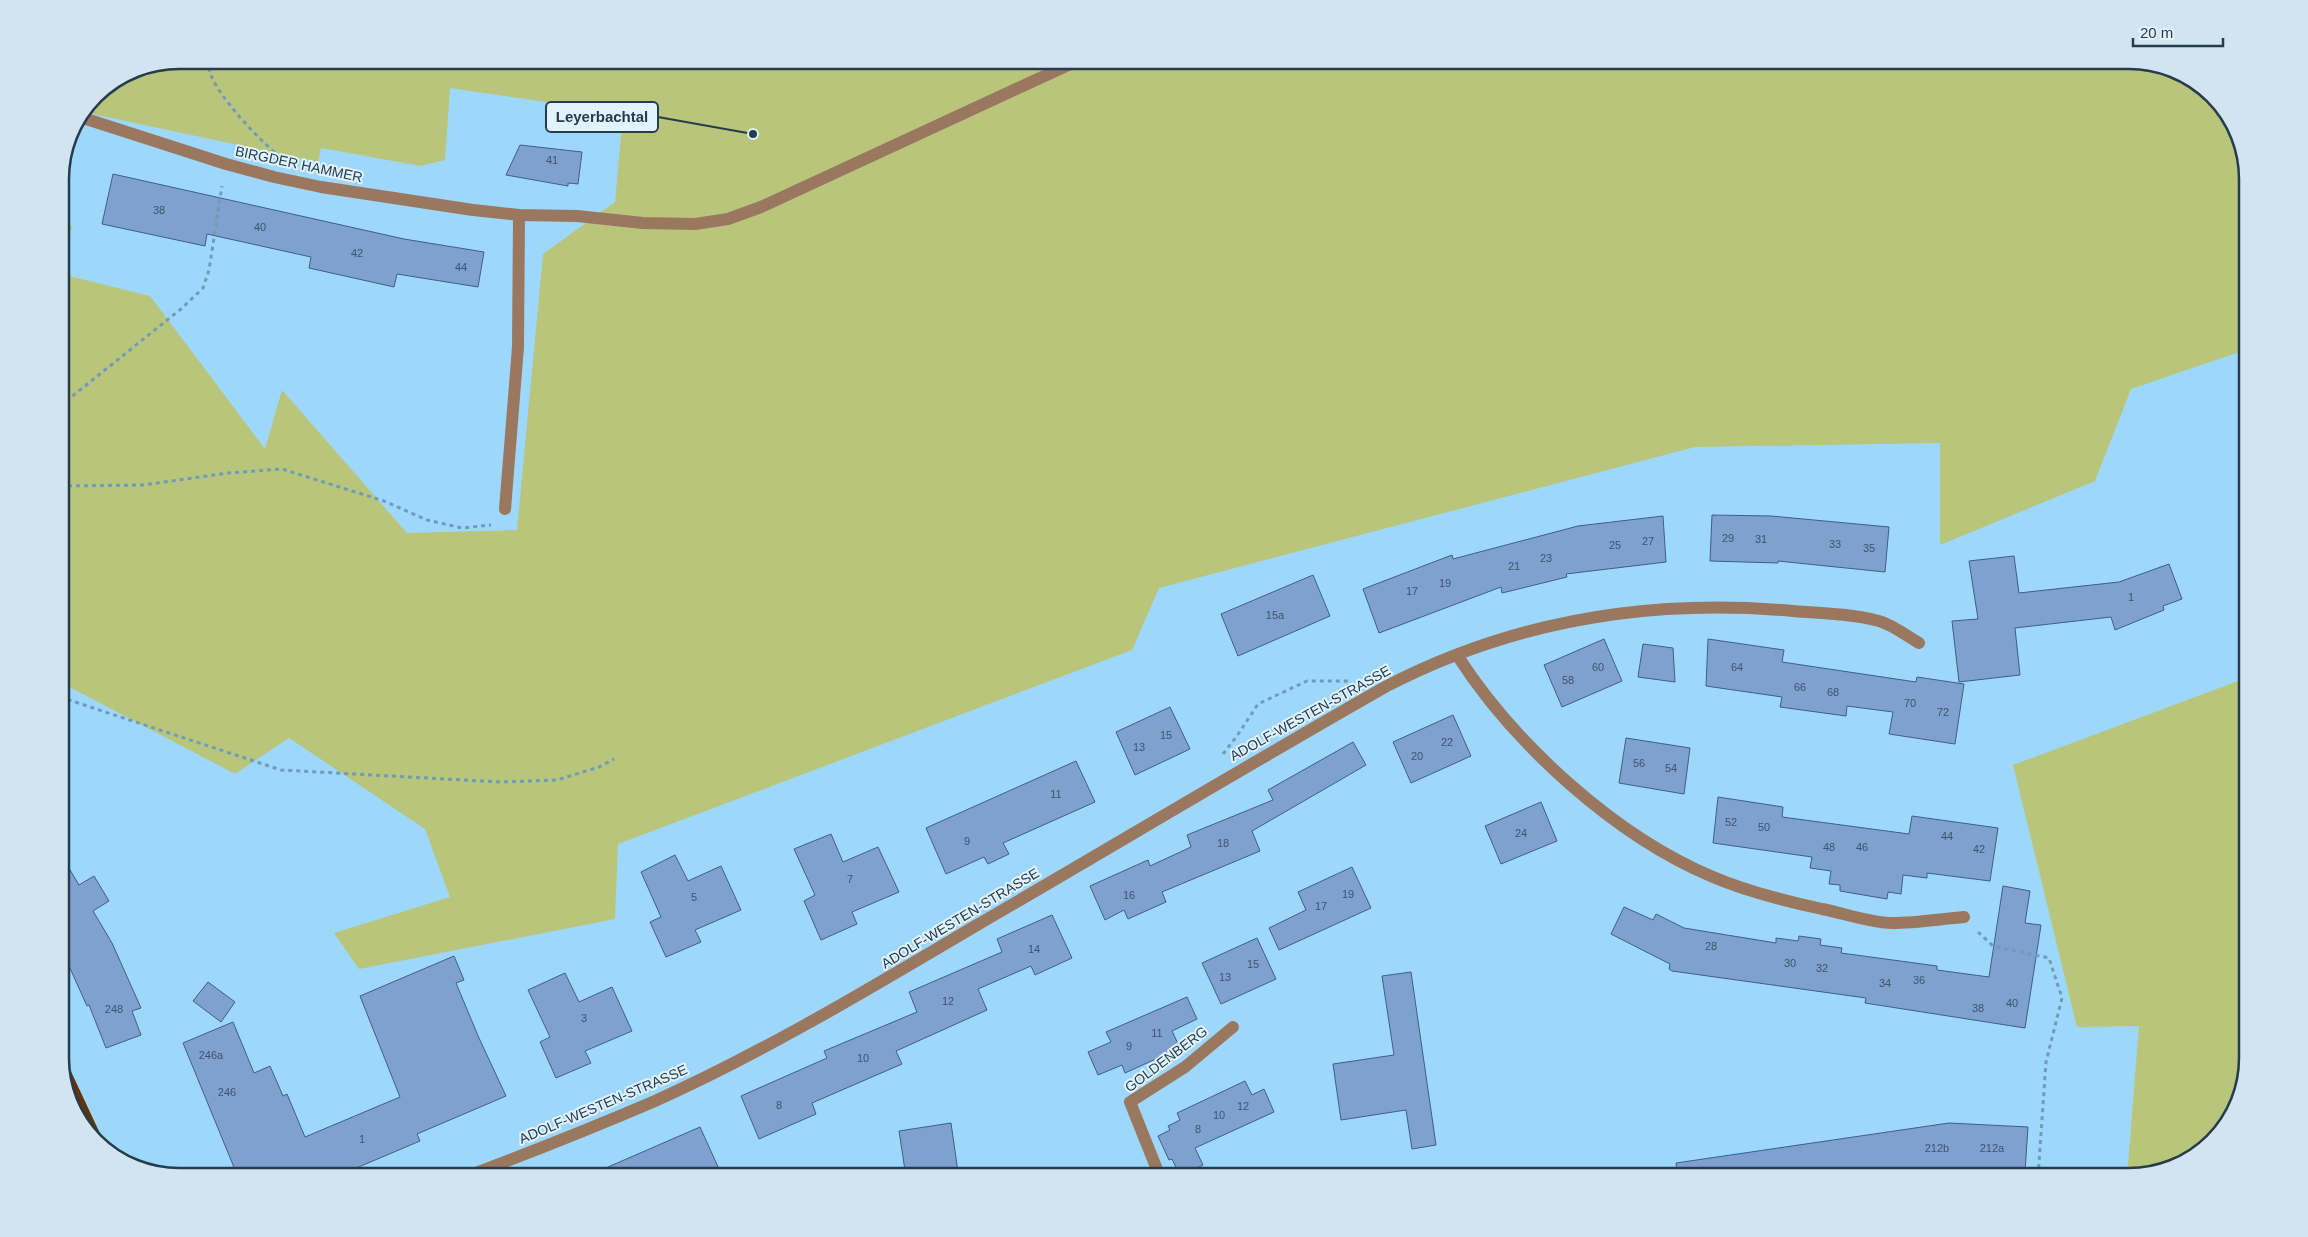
<svg xmlns="http://www.w3.org/2000/svg" width="2308" height="1237" viewBox="0 0 2308 1237" font-family="Arial,sans-serif">
	<style>
		.green { fill: #b9c57b }
		.building { fill: #7fa1d0; stroke: #3e5e89 }
		.lines { fill: none; stroke-linecap: round; stroke-linejoin: round }
		.path { stroke: #6f9cb8; stroke-width: 3; stroke-dasharray: 4 4; stroke-linecap: butt }
		.minor { stroke: #9a7860; stroke-width: 12 }
		.major { stroke: #613309; stroke-width: 12 }
		.labels { text-anchor: middle; dominant-baseline: central; stroke-width: 4; stroke-linejoin: round; paint-order: stroke }
		.number-label { font-size: 11px; fill: #3b556c }
		.street-label { font-size: 14px; fill: #243c4b; stroke: #e1f3fe }
		.rim { fill: none; stroke: #243c4b; stroke-width: 2.5 }
		.leader { fill: none; stroke: #243c4b; stroke-width: 2 }
		.callout-dot { fill: #243c4b; stroke: #e1f3fe; stroke-width: 2 }
		.callout { fill: #e1f3fe; stroke: #243c4b; stroke-width: 2 }
		.callout-label { font-size: 15px; text-anchor: middle; font-weight: bold; fill: #243c4b }
	</style>
	<rect width="100%" height="100%" fill="#9dd8fc"/>
	<g class="green">
		<polygon points="179,60 2129,60 2182,72 2228,113 2248,171 2248,349 2131,389 2095,481 1940,545 1940,443 1695,447 1159,588 1132,650 618,844 615,919 359,969 334,933 450,897 425,829 289,738 235,774 60,682 60,224 72,226 61,274 150,296 265,449 282,390 407,533 517,530 543,254 615,202 623,113 450,88 445,160 421,166 321,148 318,162 83,112 95,95 134,69"/>
		<polygon points="2248,666 2248,1058 2236,1111 2189,1161 2127,1177 2139,1026 2077,1027 2013,765 2246,678"/>
	</g>
	<g class="building">
		<polygon points="520,145 582,152 578,184 568,183 568,186 506,175"/>
		<polygon points="113,174 404,239 484,252 478,287 397,274 394,287 309,268 311,257 207,234 205,246 102,224"/>
		<polygon points="1712,515 1771,516 1889,527 1885,572 1778,561 1778,563 1710,561"/>
		<polygon points="1663,516 1666,562 1566,574 1567,577 1502,593 1501,587 1379,633 1363,589 1452,555 1453,559 1578,526"/>
		<polygon points="2014,556 2019,593 2119,582 2169,564 2182,599 2163,606 2164,610 2115,630 2111,617 2015,628 2020,675 1959,682 1952,621 1978,619 1969,561"/>
		<polygon points="1313,575 1330,616 1238,656 1221,614"/>
		<polygon points="1604,639 1622,681 1562,707 1544,665"/>
		<polygon points="1708,639 1784,650 1782,662 1916,682 1917,677 1964,684 1955,744 1889,734 1893,712 1847,706 1846,716 1780,707 1782,697 1706,686"/>
		<polygon points="1643,644 1673,648 1675,682 1638,677"/>
		<polygon points="1170,707 1190,749 1135,775 1116,732"/>
		<polygon points="1453,715 1471,756 1411,783 1393,742"/>
		<polygon points="1626,738 1690,748 1684,794 1619,783"/>
		<polygon points="1353,742 1366,765 1252,831 1260,851 1162,892 1166,902 1128,919 1124,910 1105,920 1090,886 1148,860 1150,866 1191,847 1187,835 1273,800 1268,790"/>
		<polygon points="1076,761 1095,802 1003,843 1009,854 988,864 984,857 946,874 926,828"/>
		<polygon points="1718,797 1783,807 1782,817 1909,834 1912,816 1998,828 1990,881 1927,873 1927,878 1903,875 1901,894 1888,892 1887,899 1840,891 1840,885 1829,884 1831,871 1810,868 1812,857 1713,843"/>
		<polygon points="1541,802 1557,841 1501,864 1485,826"/>
		<polygon points="831,834 843,862 878,847 899,892 852,912 857,924 821,940 804,901 815,895 794,849"/>
		<polygon points="60,853 79,885 94,876 109,901 93,911 112,943 141,1008 132,1011 141,1035 106,1048 89,1005 87,1006 60,946"/>
		<polygon points="675,855 688,881 721,866 741,910 695,930 701,942 666,957 650,922 661,917 641,872"/>
		<polygon points="1352,867 1371,908 1279,950 1269,928 1306,910 1298,892"/>
		<polygon points="2003,886 2030,891 2025,923 2041,925 2025,1028 1865,1003 1866,998 1672,971 1669,969 1670,964 1611,934 1624,907 1653,920 1656,914 1684,928 1776,943 1776,938 1798,941 1799,936 1821,939 1820,945 1842,948 1841,953 1937,966 1937,970 1989,977"/>
		<polygon points="1052,915 1072,958 1035,975 1031,966 978,989 987,1010 896,1051 902,1064 812,1103 816,1114 759,1139 741,1096 827,1058 824,1051 917,1012 909,992 1002,952 997,939"/>
		<polygon points="1257,938 1276,979 1221,1004 1202,963"/>
		<polygon points="454,956 464,980 456,983 479,1038 506,1096 417,1134 420,1141 335,1177 238,1177 183,1043 233,1022 254,1073 270,1066 283,1096 287,1094 305,1137 400,1097 360,996"/>
		<polygon points="1411,972 1436,1145 1412,1149 1406,1110 1341,1120 1333,1064 1394,1055 1382,976"/>
		<polygon points="565,973 579,1002 612,987 632,1031 585,1051 591,1063 556,1078 540,1042 550,1037 528,990"/>
		<polygon points="208,982 235,1002 221,1022 193,1001"/>
		<polygon points="1187,997 1197,1019 1172,1031 1180,1048 1125,1073 1122,1065 1098,1075 1088,1052 1111,1042 1106,1032"/>
		<polygon points="1245,1081 1252,1095 1264,1089 1274,1112 1195,1148 1203,1165 1180,1176 1172,1159 1169,1160 1158,1136 1170,1130 1168,1126 1180,1120 1177,1113"/>
		<polygon points="951,1123 958,1172 944,1174 944,1177 906,1177 899,1131"/>
		<polygon points="1949,1123 2028,1127 2025,1172 1956,1168 1889,1177 1678,1177 1676,1163"/>
		<polygon points="700,1127 719,1169 702,1177 585,1177"/>
	</g>
	<g class="lines">
		<g class="path">
			<path d="M207,60C208,65 209,70 211,75C219,97 259,140 278,155"/>
			<polyline points="60,406 181,309 203,288 209,270 222,186"/>
			<polyline points="60,486 143,485 228,473 282,469 384,501 427,520 462,528 491,525"/>
			<polyline points="60,697 281,770 500,782 557,780 599,767 614,759"/>
			<polyline points="1223,754 1237,736 1258,704 1307,681 1350,681"/>
			<polyline points="1978,932 1993,946 2049,958 2062,998 2046,1062 2038,1177"/>
		</g>
		<g class="minor">
			<polyline points="80,117 226,164 274,177 321,187 473,210 519,215 577,216 643,223 695,224 728,219 761,207 1079,60"/>
			<polyline points="505,509 518,347 519,215"/>
			<path d="M1457,655C1514,744 1615,836 1713,877C1748,892 1785,901 1822,909C1843,913 1871,923 1892,923C1916,923 1940,919 1964,917"/>
			<path d="M465,1177C529,1153 592,1128 655,1101C766,1051 872,987 977,925C1113,846 1248,765 1385,687C1512,621 1650,598 1793,611C1821,613 1852,614 1879,621C1893,625 1907,636 1919,643"/>
			<polyline points="1160,1177 1130,1102 1185,1067 1233,1027"/>
		</g>
		<polyline class="major" points="60,1062 96,1139"/>
	</g>
	<g class="labels">
		<g class="number-label">
			<text x="552" y="160">41</text>
			<text x="159" y="210">38</text>
			<text x="260" y="227">40</text>
			<text x="357" y="253">42</text>
			<text x="461" y="267">44</text>
			<text x="1728" y="538">29</text>
			<text x="1761" y="539">31</text>
			<text x="1648" y="541">27</text>
			<text x="1835" y="544">33</text>
			<text x="1615" y="545">25</text>
			<text x="1869" y="548">35</text>
			<text x="1546" y="558">23</text>
			<text x="1514" y="566">21</text>
			<text x="1445" y="583">19</text>
			<text x="1412" y="591">17</text>
			<text x="2131" y="597">1</text>
			<text x="1275" y="615">15a</text>
			<text x="1598" y="667">60</text>
			<text x="1737" y="667">64</text>
			<text x="1568" y="680">58</text>
			<text x="1800" y="687">66</text>
			<text x="1833" y="692">68</text>
			<text x="1910" y="703">70</text>
			<text x="1943" y="712">72</text>
			<text x="1166" y="735">15</text>
			<text x="1447" y="742">22</text>
			<text x="1139" y="747">13</text>
			<text x="1417" y="756">20</text>
			<text x="1639" y="763">56</text>
			<text x="1671" y="768">54</text>
			<text x="1056" y="794">11</text>
			<text x="1731" y="822">52</text>
			<text x="1764" y="827">50</text>
			<text x="1521" y="833">24</text>
			<text x="1947" y="836">44</text>
			<text x="967" y="841">9</text>
			<text x="1223" y="843">18</text>
			<text x="1829" y="847">48</text>
			<text x="1862" y="847">46</text>
			<text x="1979" y="849">42</text>
			<text x="850" y="879">7</text>
			<text x="1348" y="894">19</text>
			<text x="1129" y="895">16</text>
			<text x="694" y="897">5</text>
			<text x="1321" y="906">17</text>
			<text x="1711" y="946">28</text>
			<text x="1034" y="949">14</text>
			<text x="1790" y="963">30</text>
			<text x="1253" y="964">15</text>
			<text x="1822" y="968">32</text>
			<text x="1225" y="977">13</text>
			<text x="1919" y="980">36</text>
			<text x="1885" y="983">34</text>
			<text x="948" y="1001">12</text>
			<text x="2012" y="1003">40</text>
			<text x="1978" y="1008">38</text>
			<text x="114" y="1009">248</text>
			<text x="584" y="1018">3</text>
			<text x="1157" y="1033">11</text>
			<text x="1129" y="1046">9</text>
			<text x="211" y="1055">246a</text>
			<text x="863" y="1058">10</text>
			<text x="227" y="1092">246</text>
			<text x="779" y="1105">8</text>
			<text x="1243" y="1106">12</text>
			<text x="1219" y="1115">10</text>
			<text x="1198" y="1129">8</text>
			<text x="362" y="1139">1</text>
			<text x="1937" y="1148">212b</text>
			<text x="1992" y="1148">212a</text>
		</g>
		<g class="street-label">
			<text transform="translate(299 164) rotate(12)">BIRGDER HAMMER</text>
			<text transform="translate(1310 713) rotate(-29)">ADOLF-WESTEN-STRASSE</text>
			<text transform="translate(960 918) rotate(-31)">ADOLF-WESTEN-STRASSE</text>
			<text transform="translate(1166 1059) rotate(-37)">GOLDENBERG</text>
			<text transform="translate(603 1104) rotate(-23)">ADOLF-WESTEN-STRASSE</text>
		</g>
	</g>
	<path d="M0 0H2308V1237H0ZM179 69H2129A110 110 0 0 1 2239 179V1058A110 110 0 0 1 2129 1168H179A110 110 0 0 1 69 1058V179A110 110 0 0 1 179 69Z" fill="#d2e4f0" fill-rule="evenodd"/>
	<path class="rim" d="M179 69H2129A110 110 0 0 1 2239 179V1058A110 110 0 0 1 2129 1168H179A110 110 0 0 1 69 1058V179A110 110 0 0 1 179 69Z"/>
	<path class="leader" d="M753 134L658 117"/>
	<circle class="callout-dot" cx="753" cy="134" r="5"/>
	<rect class="callout" x="546" y="102" width="112" height="30" rx="5"/>
	<g class="callout-label">
		<text x="602" y="122">Leyerbachtal</text>
	</g>
	<path d="M2133 38v8h90v-8" fill="none" stroke="#243c4b" stroke-width="2.5"/>
	<text x="2140" y="38" font-size="15" fill="#243c4b" stroke="#e1f3fe" stroke-width="4" paint-order="stroke">20 m</text>
</svg>
